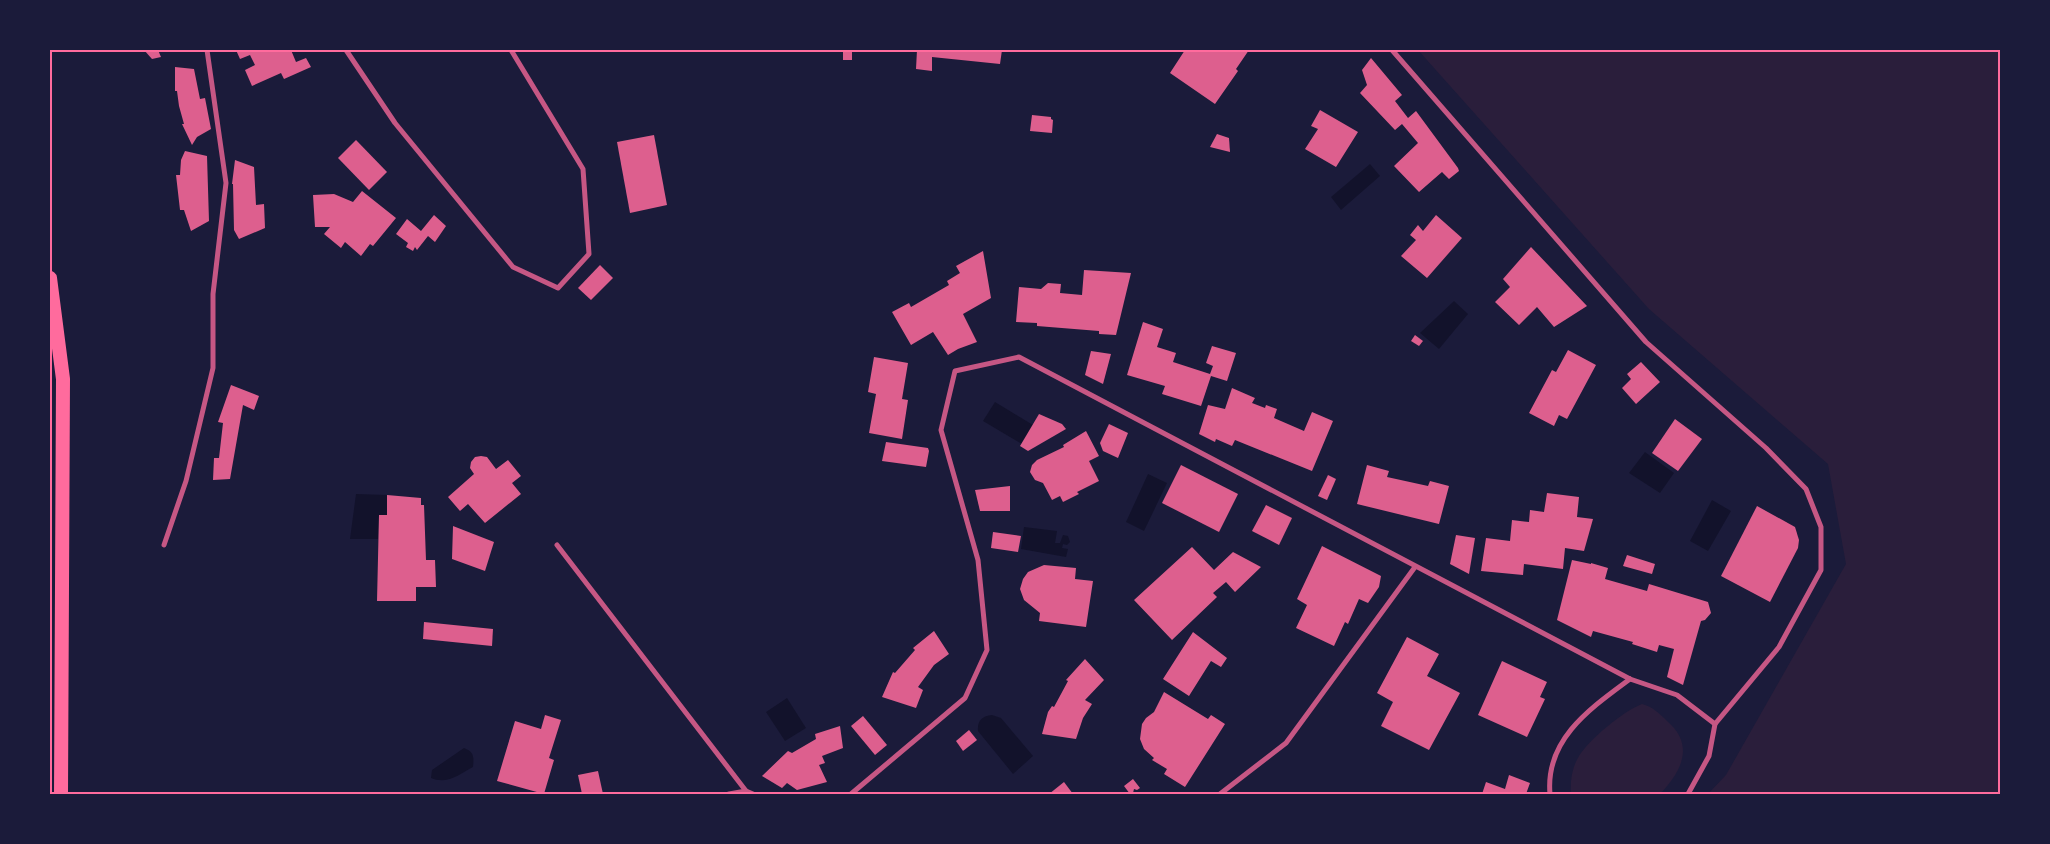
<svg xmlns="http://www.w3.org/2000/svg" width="2050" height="844" viewBox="0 0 2050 844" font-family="'Titillium Web',sans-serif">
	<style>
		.green { fill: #2a1e3b }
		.water { fill: #12122b }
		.building { fill: #dd5f8e }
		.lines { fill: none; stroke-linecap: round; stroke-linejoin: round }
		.minor { stroke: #c65784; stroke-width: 5 }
		.trunk { stroke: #ff6b9d; stroke-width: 14 }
		.neatline { fill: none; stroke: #ff6b9d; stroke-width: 2 }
	</style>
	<rect width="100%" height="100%" fill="#1b1b3a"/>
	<g class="green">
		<polygon points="1418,50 2000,50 2000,794 1708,794 1726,775 1846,564 1828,464 1649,309"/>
		<path d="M1642,704C1653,707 1659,713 1667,721C1695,745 1682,771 1660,794H1571C1570,781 1572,767 1579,756C1590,739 1622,712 1642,704Z"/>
	</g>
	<g class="water">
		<polygon points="1370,164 1380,176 1341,210 1331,197"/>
		<polygon points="1454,301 1468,314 1439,349 1420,333"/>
		<polygon points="995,402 1033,425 1022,444 983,421"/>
		<polygon points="1645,452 1674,473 1660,493 1629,473"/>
		<polygon points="1148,474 1167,483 1144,531 1126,522"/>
		<polygon points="356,494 387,495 387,515 379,515 378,539 350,539"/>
		<polygon points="1712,500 1731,511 1708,551 1690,541"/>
		<polygon points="1024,527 1057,531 1055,543 1060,543 1063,535 1068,536 1070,542 1067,545 1063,544 1062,548 1068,549 1066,557 1021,549"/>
		<polygon points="787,698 806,728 785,741 766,712"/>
		<path d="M992,715L1001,718L1033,756L1013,774L978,731C977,721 982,716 992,715Z"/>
		<path d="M464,748C474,752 474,756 473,767C460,774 447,785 431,778L432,770Z"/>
	</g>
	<g class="building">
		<polygon points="144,50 158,50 161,57 152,59"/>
		<polygon points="236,50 291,50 296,62 306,58 311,67 284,79 281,73 252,86 245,70 255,65 250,55 240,59"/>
		<rect x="843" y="50" width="9" height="10"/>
		<polygon points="917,50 1002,50 1000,64 932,57 932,71 916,69"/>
		<polygon points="1185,50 1249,50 1236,69 1238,71 1215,104 1170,73"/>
		<polygon points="1371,58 1402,95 1395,101 1408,118 1416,111 1458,168 1459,171 1449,179 1442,172 1419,192 1394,166 1418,143 1402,124 1395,130 1360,93 1367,85 1362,70"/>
		<polygon points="175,67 194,69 200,99 205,98 211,129 197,137 192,145 182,124 184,124 179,106 177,91 175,91"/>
		<polygon points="1320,110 1358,132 1336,167 1305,149 1318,129 1311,126"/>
		<polygon points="1032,115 1051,117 1051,119 1053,120 1052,133 1030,131"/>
		<polygon points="1217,134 1229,138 1230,152 1210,147"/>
		<polygon points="654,135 667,205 630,213 617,142"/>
		<polygon points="356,140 387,172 369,190 338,158"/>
		<polygon points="185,151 207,156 209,221 191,231 184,210 180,210 176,175 180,175 181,160"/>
		<polygon points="235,160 254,167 256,205 264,204 265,228 239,239 234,230 233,184 232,184"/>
		<polygon points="362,191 396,218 373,246 370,244 361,256 345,242 341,248 324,234 330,227 315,227 313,195 334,194 353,202"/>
		<polygon points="434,215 446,226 435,242 428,236 417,250 415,247 413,251 406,247 408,243 396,234 407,219 421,231"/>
		<polygon points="1436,215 1462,238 1427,278 1401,256 1416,240 1410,235 1418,225 1423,231"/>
		<polygon points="1531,247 1587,306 1554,327 1537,307 1519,325 1495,302 1510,287 1503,279"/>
		<polygon points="983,251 991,298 963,314 977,342 958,349 948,355 933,332 911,345 892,312 909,303 911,307 949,285 947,281 960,273 956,266"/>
		<polygon points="600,265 613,278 591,300 578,288"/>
		<polygon points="1084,270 1131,273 1116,335 1099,334 1099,331 1037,326 1037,323 1016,322 1019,287 1041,289 1048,283 1061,284 1060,293 1082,295"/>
		<polygon points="1143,322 1163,329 1157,347 1176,353 1173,362 1210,374 1213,366 1206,363 1212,346 1236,353 1227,381 1211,376 1201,406 1162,394 1165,386 1127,375"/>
		<polygon points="1415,335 1423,341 1419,346 1411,341"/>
		<polygon points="1568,350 1596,365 1567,419 1559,415 1554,426 1529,413 1552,370 1556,372"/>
		<polygon points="1091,351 1111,354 1103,384 1085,375"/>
		<polygon points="874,357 908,363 902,399 908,400 902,439 869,433 876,394 868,392"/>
		<polygon points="1641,362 1660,382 1636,404 1622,388 1631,379 1627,374"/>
		<polygon points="231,385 259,396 254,410 243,405 230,479 213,480 214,458 219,458 223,423 218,422"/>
		<polygon points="1232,388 1255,398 1252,403 1265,408 1266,405 1277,409 1274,418 1304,431 1312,412 1333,421 1312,471 1235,440 1232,446 1216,439 1215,442 1199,434 1208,405 1225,409"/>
		<polygon points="1039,414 1062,424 1066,429 1028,451 1020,446"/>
		<polygon points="1675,419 1702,439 1678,471 1652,453"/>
		<polygon points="1109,424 1128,433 1118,458 1103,451 1100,443"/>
		<polygon points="1086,431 1099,456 1089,461 1099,481 1077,492 1079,494 1063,502 1060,496 1052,500 1043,483 1035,480 1030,472 1032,465 1037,460 1064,447 1063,445"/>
		<polygon points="886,442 928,448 929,451 926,467 882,461"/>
		<polygon points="481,456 487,457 496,469 508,460 521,476 512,483 521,494 485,523 468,504 460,511 448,497 474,474 470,468 471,462 475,457"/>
		<polygon points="1181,465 1238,494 1219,532 1162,503"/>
		<polygon points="1367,465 1389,471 1387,477 1428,486 1430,481 1449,486 1439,524 1357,504"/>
		<polygon points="1328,475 1336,479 1327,500 1318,496"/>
		<polygon points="1010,486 1010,511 980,511 975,490"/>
		<polygon points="1547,493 1579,497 1577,517 1593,519 1584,551 1565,548 1563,569 1524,564 1523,575 1481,571 1486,538 1510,541 1512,520 1529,522 1530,510 1544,512"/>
		<polygon points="387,495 421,498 421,505 424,505 426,560 435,560 436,587 416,587 416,601 377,601 379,515 387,515"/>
		<polygon points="1266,505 1292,518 1279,545 1252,531"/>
		<polygon points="1757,506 1795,527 1799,540 1798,548 1770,602 1721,576"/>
		<polygon points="453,526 494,542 485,571 452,559"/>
		<polygon points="993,532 1021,536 1018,552 991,548"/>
		<polygon points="1456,535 1475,538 1469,574 1450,564"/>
		<polygon points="1322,546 1381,576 1379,587 1368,603 1359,599 1348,624 1345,622 1334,646 1296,628 1307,605 1297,599"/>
		<polygon points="1192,547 1214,570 1233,552 1261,567 1235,592 1226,582 1213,593 1217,597 1172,640 1134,600"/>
		<polygon points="1627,555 1655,564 1652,574 1623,566"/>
		<polygon points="1572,560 1591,564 1591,563 1608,568 1605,579 1647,591 1649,584 1708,602 1711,613 1705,620 1701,621 1683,685 1667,677 1674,649 1659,645 1657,652 1632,644 1633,642 1593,631 1591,637 1557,620"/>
		<polygon points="1044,565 1076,568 1075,579 1093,581 1086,627 1039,621 1040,613 1024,600 1020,589 1023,579 1028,572"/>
		<polygon points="424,622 493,629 492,646 423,639"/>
		<polygon points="934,631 949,654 934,665 918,687 923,690 916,708 882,697 893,672 895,673 915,650 913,648"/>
		<polygon points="1193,632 1227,658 1221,667 1211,661 1189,696 1163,679"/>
		<polygon points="1407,637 1439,654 1427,676 1460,693 1429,750 1381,726 1393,702 1377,693"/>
		<polygon points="1085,659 1104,680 1085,700 1092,704 1083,718 1076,739 1042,734 1048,712 1052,706 1054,707 1068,681 1066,680"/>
		<polygon points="1502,661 1547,682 1540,697 1545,699 1527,737 1478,715"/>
		<polygon points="1164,692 1208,719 1211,715 1225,724 1185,787 1164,774 1167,769 1152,760 1154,758 1144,749 1140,739 1142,724 1146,718 1154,712"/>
		<polygon points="545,715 561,720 549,758 554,760 544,794 497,781 515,721 541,729"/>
		<polygon points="863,716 887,745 875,755 851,726"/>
		<polygon points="840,726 843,748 822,756 825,763 819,765 827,782 797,790 787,783 782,788 762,776 788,751 792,753 816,739 815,734"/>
		<polygon points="969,730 977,740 963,751 956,741"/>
		<polygon points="598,771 603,794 582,794 578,775"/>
		<polygon points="1509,775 1530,783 1526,794 1482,794 1486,782 1505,789"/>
		<polygon points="1133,779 1140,788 1137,790 1134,789 1133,793 1130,794 1124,786"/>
		<polygon points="1064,782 1073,794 1049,794"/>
	</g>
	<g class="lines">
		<g class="minor">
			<polyline points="346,50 395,123 513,267 558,288 589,254 583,169 511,50"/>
			<polyline points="1392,50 1646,342 1766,448 1806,489 1821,527 1821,570 1779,647 1715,724 1709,756 1688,794"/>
			<polyline points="164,545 186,481 213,368 213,294 226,183 207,50"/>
			<polyline points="557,545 746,791"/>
			<polyline points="729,794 746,791 753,794"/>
			<polyline points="851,794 965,698 987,650 978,560 941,430 955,371 1019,357 1630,679 1677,695 1715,724"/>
			<polyline points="1220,794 1286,743 1415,567"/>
			<path d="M1550,794C1545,739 1591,708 1630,679"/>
		</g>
		<polyline class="trunk" points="50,278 63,379 61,794"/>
	</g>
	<rect width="2050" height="844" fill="none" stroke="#1b1b3a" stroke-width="102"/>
	<rect x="51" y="51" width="1948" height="742" class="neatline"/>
</svg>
